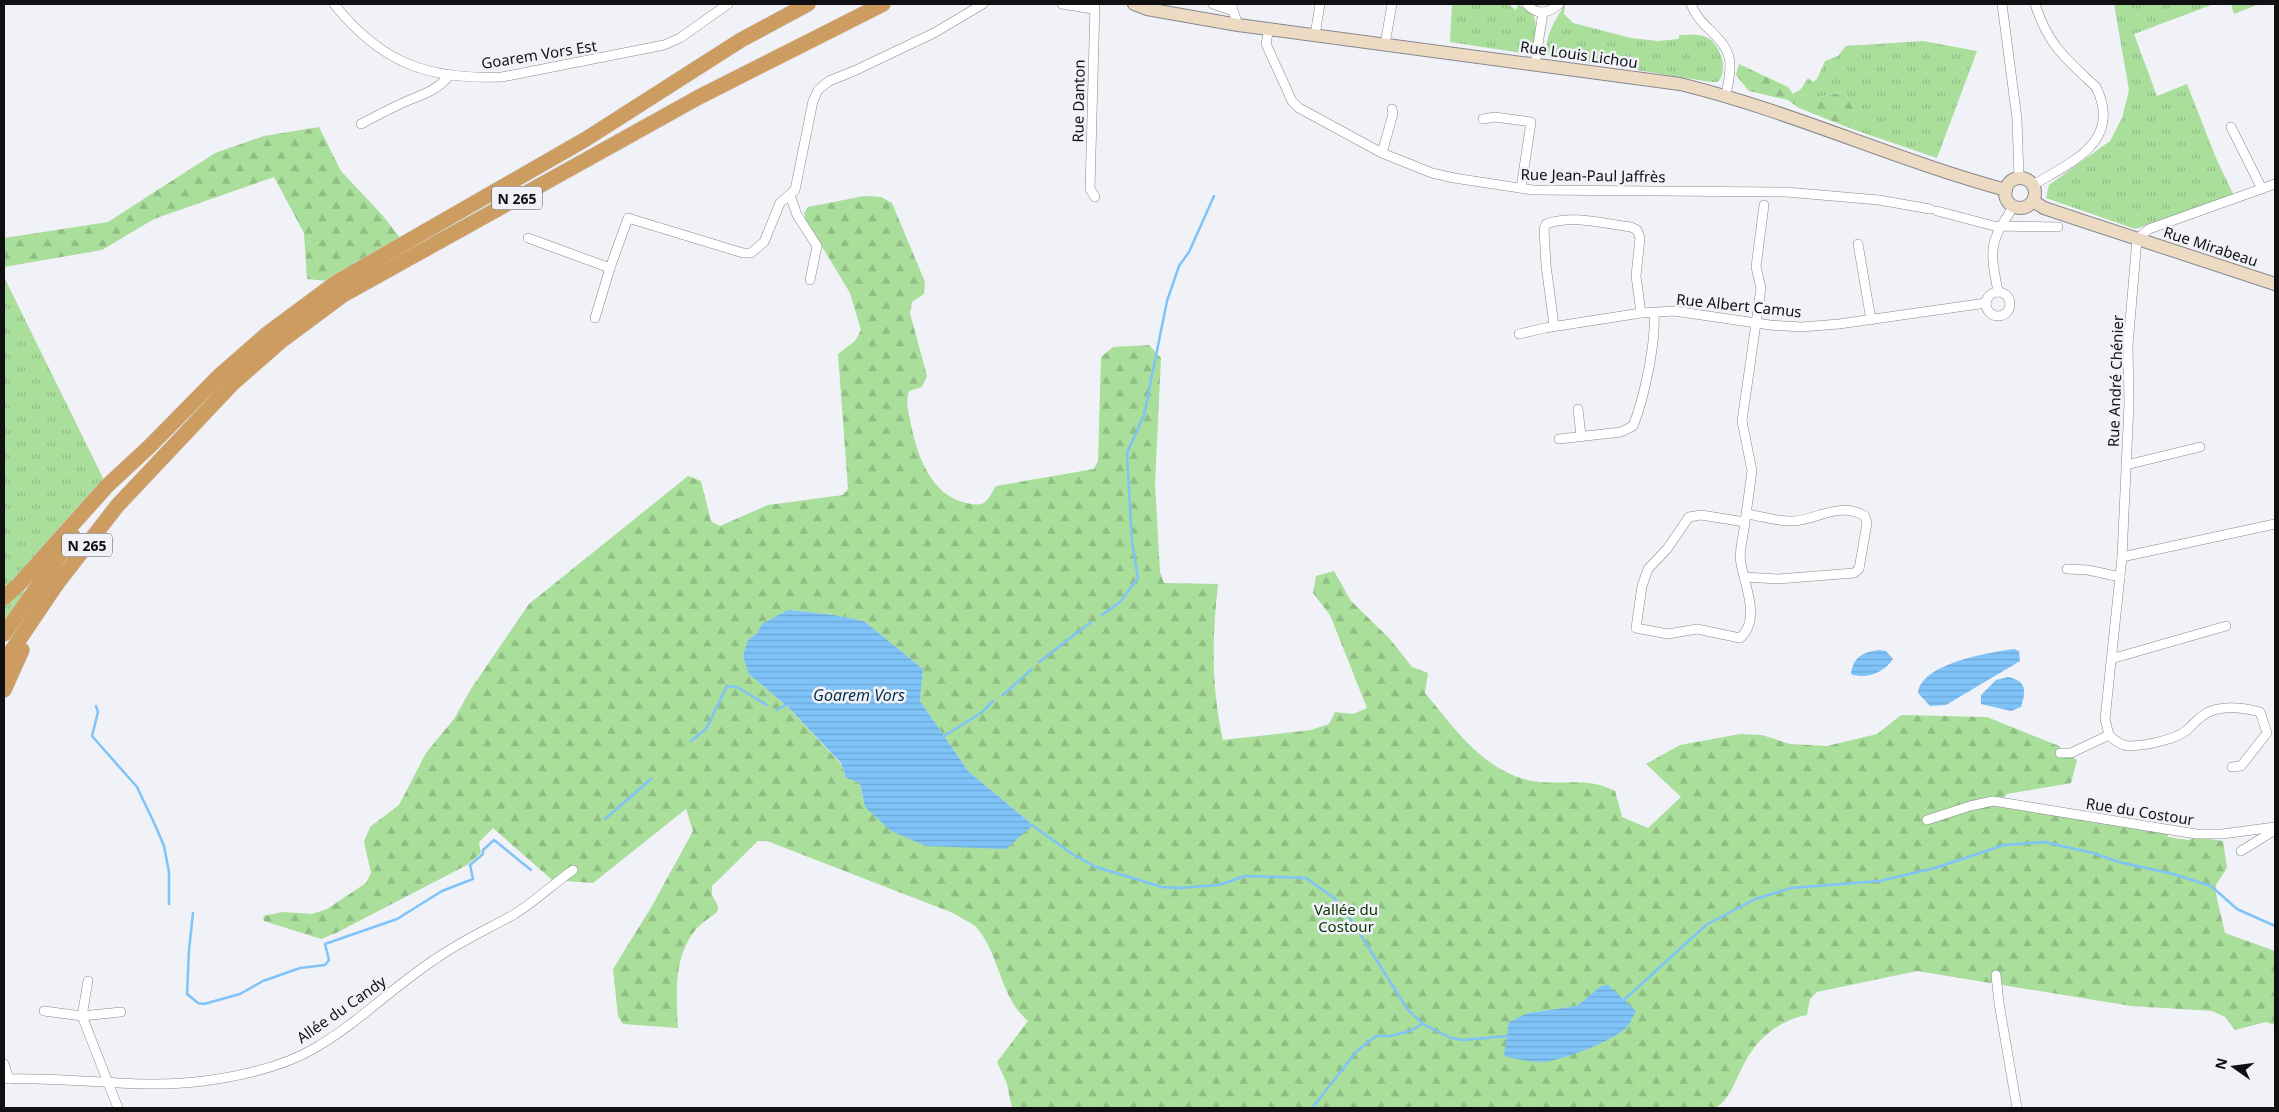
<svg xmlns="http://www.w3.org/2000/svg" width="2279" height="1112" viewBox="0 0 2279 1112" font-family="'Noto Sans',sans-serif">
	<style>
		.grass { fill: url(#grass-tufts) }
		.forest { fill: url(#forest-firs); fill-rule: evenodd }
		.water { fill: url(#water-rules) }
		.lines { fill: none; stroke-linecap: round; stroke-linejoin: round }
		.stream { stroke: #7fc3f8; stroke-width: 2.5 }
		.minor-casing { stroke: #87888d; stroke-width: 10 }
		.secondary-casing { stroke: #87888d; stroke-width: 14 }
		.trunk-casing { stroke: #cfcfd0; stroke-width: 16 }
		.minor { stroke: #fff; stroke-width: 9 }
		.secondary { stroke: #ecdac3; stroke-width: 12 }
		.trunk { stroke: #cc9c60; stroke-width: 15 }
		.labels { text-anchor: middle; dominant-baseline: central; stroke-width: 5; stroke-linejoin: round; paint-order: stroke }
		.shield { fill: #f1f2f8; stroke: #545457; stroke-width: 1 }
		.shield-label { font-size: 14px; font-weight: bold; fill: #101012 }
		.street-label { font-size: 15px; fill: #101012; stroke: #f1f2f8 }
		.park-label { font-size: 15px; fill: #093400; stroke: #f1f2f8 }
		.water-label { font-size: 16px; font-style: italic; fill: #072e48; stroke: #f1f2f8 }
	</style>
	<defs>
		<pattern id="grass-tufts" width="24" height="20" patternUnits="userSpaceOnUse" patternTransform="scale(1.25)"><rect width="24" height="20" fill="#a9de9b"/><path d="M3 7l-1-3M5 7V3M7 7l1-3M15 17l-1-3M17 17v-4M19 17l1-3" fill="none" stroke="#90bd84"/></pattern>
		<pattern id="forest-firs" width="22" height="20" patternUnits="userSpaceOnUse" patternTransform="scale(1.25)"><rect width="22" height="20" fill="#a9de9b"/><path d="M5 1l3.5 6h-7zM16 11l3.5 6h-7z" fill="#90bd84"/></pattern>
		<pattern id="water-rules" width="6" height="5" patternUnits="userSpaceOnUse" patternTransform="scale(1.25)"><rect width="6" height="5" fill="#7fc3f8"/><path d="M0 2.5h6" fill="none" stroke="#6da6d4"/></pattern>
	</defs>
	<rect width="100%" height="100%" fill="#f1f2f8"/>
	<g class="grass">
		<path d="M1452,4H1508L1516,10L1518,4C1522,7 1528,10 1532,14C1540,23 1534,45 1528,54L1450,42Z"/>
		<path d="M1565,4L1564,14L1573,23L1631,38L1658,41L1679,39V35C1686,35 1696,34 1703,36C1719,40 1730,69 1718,82H1711L1550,56C1540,40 1558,17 1565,4Z"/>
		<polygon points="2114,4 2214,4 2134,34 2157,96 2187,84 2216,158 2235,198 2135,229 2046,198 2049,185 2110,141 2122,118 2129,90"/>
		<polygon points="2231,4 2259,4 2234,14"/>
		<polygon points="1923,41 1977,51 1937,158 1852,129 1857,117 1845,92 1814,98 1793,94 1801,89 1808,78 1813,82 1817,79 1825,61 1838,56 1846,46"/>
		<polygon points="4,277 107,486 20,583 28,598 4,634"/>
	</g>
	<g class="forest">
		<polygon points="1739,64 1788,87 1793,94 1814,98 1845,92 1857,117 1852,129 1799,108 1788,100 1749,91 1736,75"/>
		<polygon points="319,127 341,171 384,217 403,242 337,282 307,279 304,233 274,177 154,219 102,250 4,267 4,238 108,222 215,153 264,136"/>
		<path d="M864,196L881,197L892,203L925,282L924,294L912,302L910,313L927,376L922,387L909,391C905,403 909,413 911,425C918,457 931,495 966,503C972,504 980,506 985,502C990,498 993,490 996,486L1094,469L1098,461L1101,357L1113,347L1149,345L1161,358L1155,484L1160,572L1164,583L1218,584C1212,638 1211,687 1223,740L1311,730L1329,724L1335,712L1353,714L1367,708L1330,615L1313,593L1316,576L1334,571L1351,601L1390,639L1412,667L1428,673L1425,693C1455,729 1483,771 1532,781C1562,786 1586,776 1615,791L1622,817L1648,828L1681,797L1646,764L1680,745L1740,734L1762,735L1790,744L1827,746L1877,734L1901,715L1987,717L2059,746L2077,760L2071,783L2007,794L1998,804L2035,813L2039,810L2168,833V837L2188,840L2197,837L2223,841L2227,868L2216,885V894L2225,933L2275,951V1025L2266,1022L2235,1030L2225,1017L2212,1011L2131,1006L1917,971L1817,992L1810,999L1807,1015C1776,1021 1754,1041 1741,1070C1734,1084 1729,1099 1716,1108H1012L1007,1084L997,1062L1028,1021C1000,998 1000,955 977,928C971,922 960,918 953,913L767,841H758L712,886V895L718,906L717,912C711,917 703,922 698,927C673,954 676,994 678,1028L623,1024L618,1016L613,969L652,906L693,831L686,809L593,883L552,880L493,828L479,842L481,853L467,865L336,933L321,939L264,921L263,916L283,912L312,914L327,909L366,883L371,873L364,842L370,827L399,805L426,753L454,719L471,689L529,604L688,476L701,481L711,521L720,526L768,505L843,495L848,489L838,354L855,341L861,330L850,293L806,220L804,213L808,207ZM791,610L834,615L864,621L923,669L920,701L969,772L1033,825L865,807L860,783L846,778L841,764L789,708L749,674L748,640L782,613ZM1601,986L1627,1027L1598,1044L1567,1056L1528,1013L1577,1006Z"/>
	</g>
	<g class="water">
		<polygon points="791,610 834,615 864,621 923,669 920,701 969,772 1033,825 1006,849 926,846 891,831 865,807 860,783 846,778 841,763 789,708 749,674 743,656 748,640 757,633 762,624 786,611"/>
		<path d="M2014,649L2019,651L2020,661L1946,705L1930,706L1918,693C1922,663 1988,653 2014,649Z"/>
		<path d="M1879,650L1886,651L1893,659C1885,672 1866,680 1851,674C1853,657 1863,652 1879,650Z"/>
		<path d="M2008,677C2027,681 2026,691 2021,707L2011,711L1981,704V695L1996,680Z"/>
		<path d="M1608,985L1636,1011C1633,1016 1630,1024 1626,1028C1610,1042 1564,1060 1543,1062C1530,1062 1516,1059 1504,1056L1509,1022L1528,1013L1577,1006L1601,986Z"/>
	</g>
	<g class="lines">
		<g class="stream">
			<polyline points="1102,615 1120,602 1138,578 1132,543 1127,453 1144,415 1167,301 1179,266 1189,252 1214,196"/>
			<polyline points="1039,662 1091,622"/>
			<polyline points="1003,695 1032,669"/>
			<polyline points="96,706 98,712 92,736 137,787 156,827 164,846 169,872 169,904"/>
			<polyline points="777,710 787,704"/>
			<polyline points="941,738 981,713 993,701"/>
			<polyline points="691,741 706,729 727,686 737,687 767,705"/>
			<polyline points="605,819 651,779"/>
			<polyline points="1032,825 1072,854 1096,867 1162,887 1179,888 1219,885 1245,876 1306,878 1334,898 1350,918 1408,1010 1423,1024 1451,1038 1464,1040 1507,1036"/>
			<polyline points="193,913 189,950 187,994 198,1003 204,1004 240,994 263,981 300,968 325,965 329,960 325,944 397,919 442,891 473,879 470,865 483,854 483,850 494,840 531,870"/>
			<polyline points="1624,1000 1706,925 1755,899 1791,888 1880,881 1935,868 2004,845 2044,842 2093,853 2119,862 2173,874 2211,886 2237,909 2275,926"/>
			<polyline points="1312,1108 1357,1051 1376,1036 1390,1036 1410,1031 1422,1024"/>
		</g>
		<g class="minor-casing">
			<g id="minor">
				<path d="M334,4C381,63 428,80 502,77L664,45L680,38L728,4"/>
				<polyline points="1062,4 1093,9"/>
				<polyline points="1213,4 1233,11"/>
				<polyline points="1231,4 1238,25"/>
				<path d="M1527,4C1536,15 1549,14 1559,4"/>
				<path d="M1691,4C1699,27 1723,35 1729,57C1732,69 1728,83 1726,95"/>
				<polyline points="2002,4 2017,119 2019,178"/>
				<polyline points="1269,28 1266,44 1292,101 1299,108 1382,153 1432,173 1454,178 1533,190 1786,192 1879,200 1930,209"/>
				<polyline points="1315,35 1320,4"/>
				<polyline points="1385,44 1392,4"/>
				<polyline points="1535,64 1543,12"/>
				<polyline points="1483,119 1495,117 1531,122 1521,188"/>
				<path d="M361,124C376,116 391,108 407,101C424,94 437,90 449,76"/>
				<polyline points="2231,127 2262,189"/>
				<polyline points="1382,153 1393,114 1392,109"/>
				<path d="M2033,185C2071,162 2123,142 2096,87C2066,59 2048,45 2035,4"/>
				<polyline points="790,195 797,215 817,246 810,280"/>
				<polyline points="1095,197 1090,189 1095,4"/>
				<polyline points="1937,211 1994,226 2058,227"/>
				<polyline points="528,238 610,268 628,218 743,253 751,253 764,242 780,203 795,190 813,101 818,90 829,81 854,71 934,33 983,4"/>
				<polyline points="1858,244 1871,320"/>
				<circle cx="1998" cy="304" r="12"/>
				<path d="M1998,292C1995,273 1989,255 1996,237C2000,226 2008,217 2013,206"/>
				<polyline points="595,318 610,268"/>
				<path d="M1554,326L1546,265L1544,229L1546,224C1572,214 1604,224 1631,227L1637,230L1640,238L1636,276L1641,313"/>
				<polyline points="1519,334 1545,328 1641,313 1674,311 1770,325 1801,327 1839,324 1986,303"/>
				<polyline points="1578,409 1581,436"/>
				<path d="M1559,439L1621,432L1633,426C1644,399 1656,343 1654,314"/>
				<polyline points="2126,465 2200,447"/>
				<path d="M1745,522C1744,534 1738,552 1741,564C1745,586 1761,620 1740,638L1697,629L1668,634L1636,628L1642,586L1648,569L1667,549L1689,517L1701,515L1745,522L1752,471L1742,421L1761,288L1756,267L1764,205"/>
				<polyline points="2122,557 2275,524"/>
				<polyline points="2067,569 2088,570 2120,577"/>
				<path d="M1745,577L1778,579L1854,573L1859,569L1867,523L1865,516C1839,501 1817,520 1793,521C1778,522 1761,516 1747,514"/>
				<polyline points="2111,659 2226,626"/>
				<path d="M2109,735C2114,740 2121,745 2128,746C2144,746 2175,740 2187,730C2195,723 2200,715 2211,711C2227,705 2245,708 2260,712L2267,733L2241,766L2232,767"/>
				<polyline points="2060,753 2071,753 2109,735 2105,719 2122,557 2129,404 2128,345 2137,239 2149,229 2275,184"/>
				<polyline points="1927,820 1970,806 1993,801 2196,834 2222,834 2275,827"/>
				<polyline points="2241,851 2275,830"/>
				<polyline points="1996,975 1999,1003 2017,1108"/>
				<polyline points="88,981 82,1016 118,1108"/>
				<polyline points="44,1011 82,1016 121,1012"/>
				<polyline points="4,1064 9,1079"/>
				<path d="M4,1079C70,1076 137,1090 204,1081C241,1076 283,1067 315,1048C358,1023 393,987 434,960C459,942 486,930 513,915C532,904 553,884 573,870"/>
			</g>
		</g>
		<g class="secondary-casing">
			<g id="secondary">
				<path d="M1134,4L1147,9L1238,25L1680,84C1791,111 1895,160 2006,190"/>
				<circle cx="2020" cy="193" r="15"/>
				<polyline points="2033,201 2044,208 2083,221 2275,284"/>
			</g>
		</g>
		<g class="trunk-casing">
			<g id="trunk">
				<polyline points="4,598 20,583 107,486 150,446 218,377 267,334 337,282 586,139 741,40 808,4"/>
				<polyline points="4,634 73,536"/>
				<polyline points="4,662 56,585 117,506 232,384 281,341 343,295 699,97 883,4"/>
				<polyline points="4,690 22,650"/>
			</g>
		</g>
		<use href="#minor" class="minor"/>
		<use href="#secondary" class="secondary"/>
		<use href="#trunk" class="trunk"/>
	</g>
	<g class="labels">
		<g class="shield">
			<rect x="492" y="186.5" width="50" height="23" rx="4"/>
			<rect x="62" y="533.5" width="50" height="23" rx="4"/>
		</g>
		<g class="shield-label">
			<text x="517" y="198">N 265</text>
			<text x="87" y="545">N 265</text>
		</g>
		<g class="street-label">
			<text transform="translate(539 54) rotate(-9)">Goarem Vors Est</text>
			<text transform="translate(1579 54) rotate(8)">Rue Louis Lichou</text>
			<text transform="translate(1078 101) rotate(-89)">Rue Danton</text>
			<text transform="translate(1593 175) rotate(1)">Rue Jean-Paul Jaffrès</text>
			<text transform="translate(2211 246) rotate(18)">Rue Mirabeau</text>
			<text transform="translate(1739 305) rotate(6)">Rue Albert Camus</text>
			<text transform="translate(2115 381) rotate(-88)">Rue André Chénier</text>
			<text transform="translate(2140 811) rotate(9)">Rue du Costour</text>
			<text transform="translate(341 1009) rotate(-35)">Allée du Candy</text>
		</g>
		<g class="park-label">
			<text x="1346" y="909">Vallée du<tspan x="1346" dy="17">Costour</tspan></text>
		</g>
		<g class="water-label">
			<text x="859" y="695">Goarem Vors</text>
		</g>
	</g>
	<rect width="2279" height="1112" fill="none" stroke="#101012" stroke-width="10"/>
	<g transform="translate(2234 1067) rotate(284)" stroke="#f1f2f8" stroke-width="4" paint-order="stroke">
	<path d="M0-4L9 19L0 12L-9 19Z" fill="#101012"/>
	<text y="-8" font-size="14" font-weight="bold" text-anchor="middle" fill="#101012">N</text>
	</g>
</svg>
